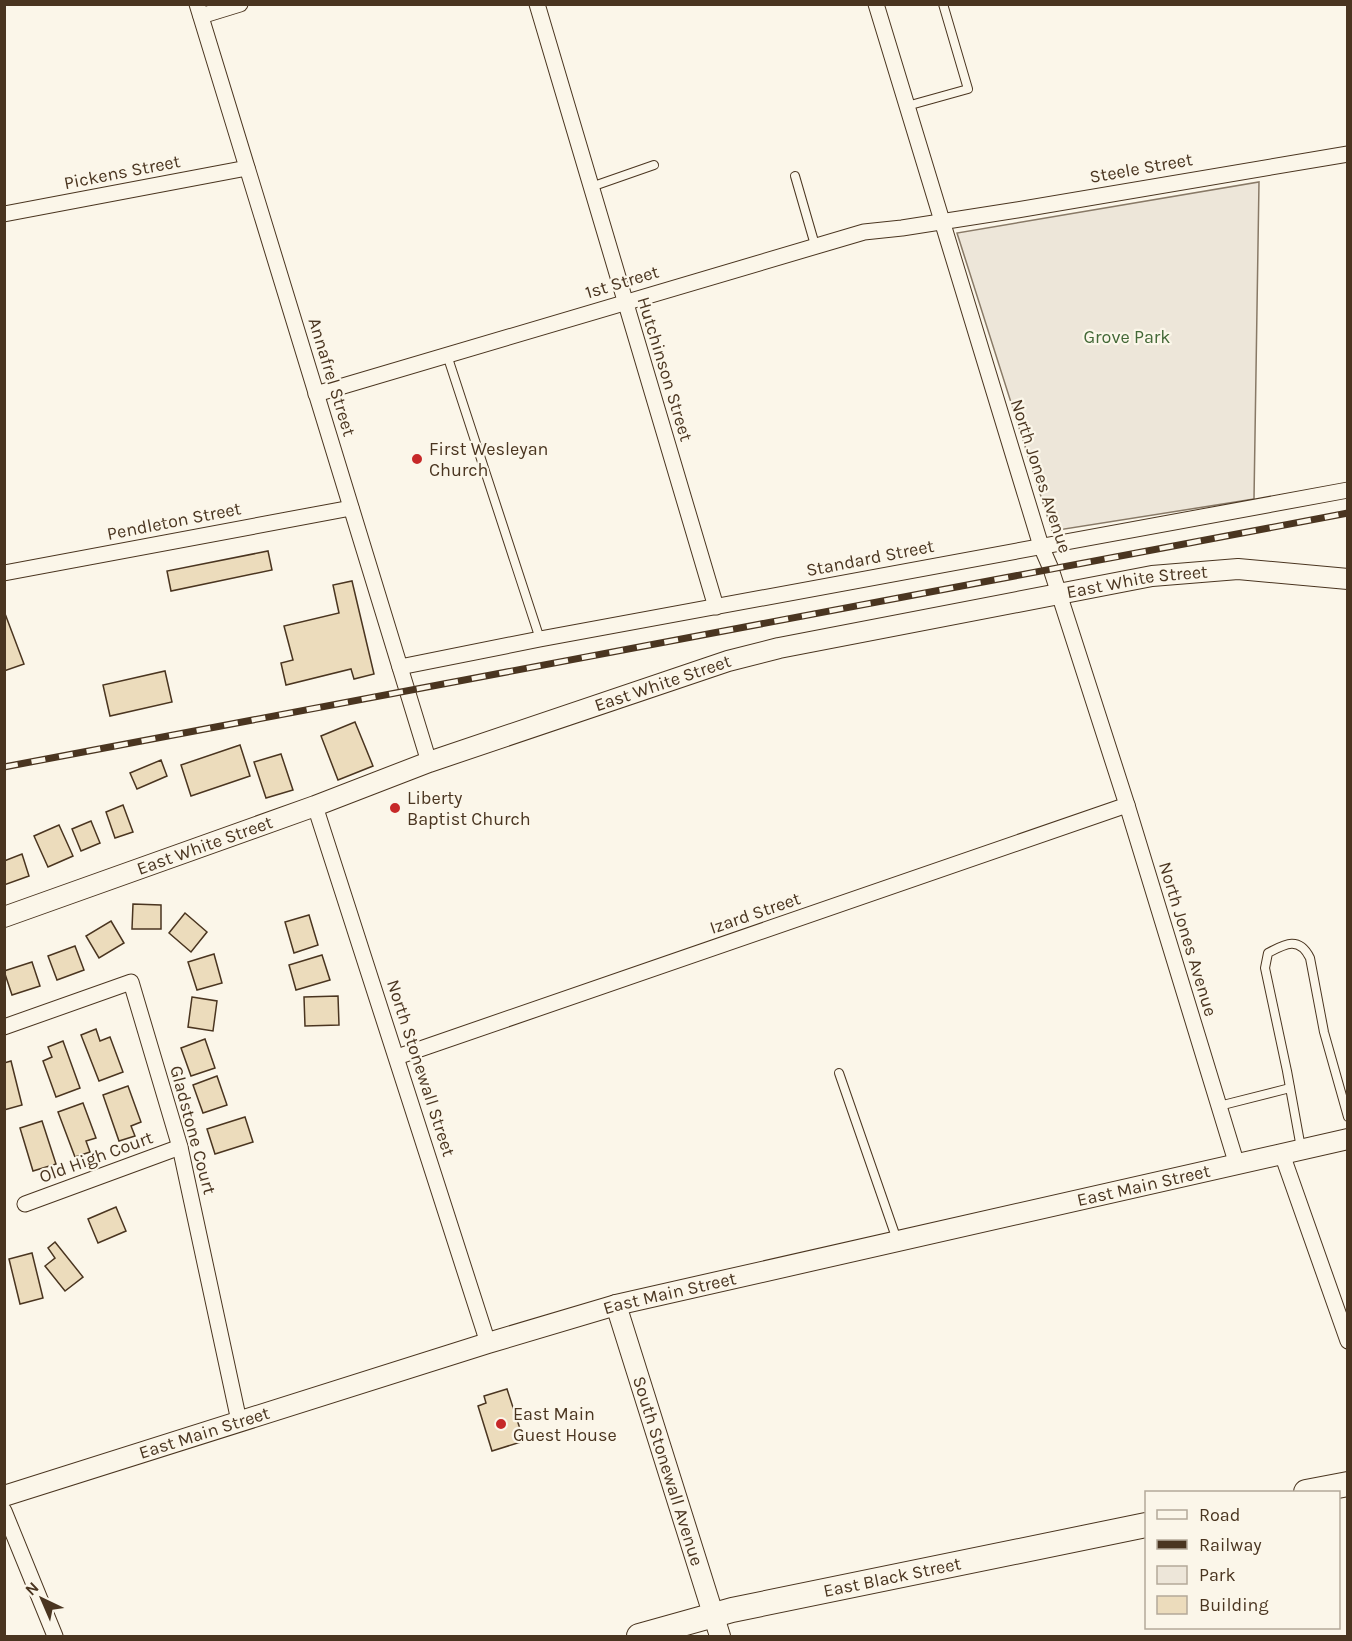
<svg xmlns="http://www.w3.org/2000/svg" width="1352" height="1641" viewBox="0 0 1352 1641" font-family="Karla,sans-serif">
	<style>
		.green { fill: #ede6d9; stroke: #887966; stroke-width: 1.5 }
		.building { fill: #ecdcbc; stroke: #4a3520; stroke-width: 1.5 }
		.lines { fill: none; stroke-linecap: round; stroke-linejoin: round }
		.service-casing { stroke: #4a3520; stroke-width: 10 }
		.minor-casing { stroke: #4a3520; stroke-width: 17 }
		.tertiary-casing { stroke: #4a3520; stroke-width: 22 }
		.primary-casing { stroke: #4a3520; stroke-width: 26 }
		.service { stroke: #fbf6e9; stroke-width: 8 }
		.minor { stroke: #fbf6e9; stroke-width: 15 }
		.tertiary { stroke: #fbf6e9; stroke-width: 20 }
		.primary { stroke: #fbf6e9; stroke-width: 24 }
		.rail-casing { stroke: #4a3520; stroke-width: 7 }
		.rail { stroke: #fbf6e9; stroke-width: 4.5; stroke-dasharray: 14; stroke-linecap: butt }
		.poi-dot { fill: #c62828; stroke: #fbf6e9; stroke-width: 2 }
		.labels { text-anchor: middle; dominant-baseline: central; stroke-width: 4.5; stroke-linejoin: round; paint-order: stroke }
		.street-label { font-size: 18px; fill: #4a3520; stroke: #fbf6e9 }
		.park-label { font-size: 18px; fill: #436837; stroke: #fbf6e9 }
		.poi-label { font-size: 18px; fill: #4a3520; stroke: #fbf6e9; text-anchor: start }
	</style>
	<rect width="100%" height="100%" fill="#fbf6e9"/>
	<polygon class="green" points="1259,182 1254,499 1052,531 957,233"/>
	<g class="building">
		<polygon points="268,551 272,570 171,591 167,571"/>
		<polygon points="352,581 374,674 354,679 351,669 286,685 281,663 293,660 284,626 339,613 333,585"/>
		<polygon points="4,611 24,664 4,671"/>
		<polygon points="165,671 172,702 110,716 103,685"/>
		<polygon points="355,722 373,766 338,780 321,736"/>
		<polygon points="240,745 250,776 191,796 181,765"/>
		<polygon points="281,754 293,790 266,798 254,762"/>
		<polygon points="161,760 167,776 137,789 130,773"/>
		<polygon points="123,805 133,832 115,838 106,812"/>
		<polygon points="91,821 100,843 81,851 72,829"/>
		<polygon points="59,825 73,856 48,867 34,836"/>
		<polygon points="22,854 29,876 4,885 4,861"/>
		<polygon points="133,904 161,905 161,929 132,929"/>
		<polygon points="185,913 207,932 191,952 169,933"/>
		<polygon points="309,915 318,945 294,953 285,922"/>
		<polygon points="111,921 124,943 99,958 86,936"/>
		<polygon points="75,946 84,970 57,980 48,956"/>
		<polygon points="214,954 222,983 197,990 188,962"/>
		<polygon points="322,955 330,980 296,990 289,965"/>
		<polygon points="32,962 40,986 12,995 4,971"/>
		<polygon points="338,996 339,1025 305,1026 304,997"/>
		<polygon points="192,997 217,1001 213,1031 188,1027"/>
		<polygon points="96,1029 100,1041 110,1037 123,1072 99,1081 81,1035"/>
		<polygon points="205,1039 215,1068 191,1076 181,1048"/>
		<polygon points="63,1041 80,1088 56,1097 43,1061 52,1057 48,1047"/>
		<polygon points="11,1061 22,1105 4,1110 4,1063"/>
		<polygon points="217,1076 227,1105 203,1113 193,1085"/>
		<polygon points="128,1086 141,1122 131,1126 135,1136 119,1141 103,1095"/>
		<polygon points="83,1103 96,1138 86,1141 90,1152 75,1157 58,1112"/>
		<polygon points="245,1117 253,1142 215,1154 207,1129"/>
		<polygon points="42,1121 56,1164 33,1171 20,1128"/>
		<polygon points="116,1207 126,1231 98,1243 88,1219"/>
		<polygon points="55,1242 83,1277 65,1291 45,1266 55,1258 48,1248"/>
		<polygon points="32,1253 43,1298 20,1304 9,1259"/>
		<polygon points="507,1389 524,1441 492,1451 478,1406 486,1403 484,1396"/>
	</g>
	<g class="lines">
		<g class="service-casing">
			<g id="service">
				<polyline points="907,106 968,89 943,4"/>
				<polyline points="795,176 815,245"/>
				<polyline points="591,187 654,165"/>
				<polyline points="447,355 540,639"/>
				<polyline points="839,1073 897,1240"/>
				<polyline points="1219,1106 1290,1088"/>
				<path d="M1301,1148L1287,1071L1265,968L1268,953C1285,944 1299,936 1310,958L1324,1032L1348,1117"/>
			</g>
		</g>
		<g class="minor-casing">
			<g id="minor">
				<polyline points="197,4 429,762"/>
				<polyline points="537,4 716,607"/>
				<polyline points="876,4 1041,546 1051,569 1127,805 1237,1165"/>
				<polyline points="201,16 240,4"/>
				<polyline points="4,214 247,168"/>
				<polyline points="316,394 864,232 902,228 1017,210 1348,154"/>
				<polyline points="4,573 351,508"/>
				<polyline points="400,667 540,639 1348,490"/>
				<polyline points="315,806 488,1343"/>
				<polyline points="4,1027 131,982 180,1147 239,1421"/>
				<polyline points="397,1057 1127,805"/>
				<polyline points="1282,1154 1348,1341"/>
				<polyline points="25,1204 180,1147"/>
				<polyline points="4,1511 55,1636"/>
			</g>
		</g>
		<g class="tertiary-casing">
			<g id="tertiary">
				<path id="s1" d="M4,917L315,806L429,762L728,661L779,648L1152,576L1238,569L1348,579"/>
				<path id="s2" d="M616,1305L720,1636"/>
				<path id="s3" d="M4,1496L488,1343L616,1305L1348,1139"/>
			</g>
		</g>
		<g class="primary-casing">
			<g id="primary">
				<polyline points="1306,1492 1348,1484"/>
				<path id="s4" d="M639,1636L732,1610L1146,1525"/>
			</g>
		</g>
		<use href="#service" class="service"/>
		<use href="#minor" class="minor"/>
		<use href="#tertiary" class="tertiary"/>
		<use href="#primary" class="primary"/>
		<g class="rail-casing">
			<polyline id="rail" points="4,767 1348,513"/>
		</g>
		<use href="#rail" class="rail"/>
	</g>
	<g class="poi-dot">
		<circle cx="417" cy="459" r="6"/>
		<circle cx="395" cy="808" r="6"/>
		<circle cx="501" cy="1424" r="6"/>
	</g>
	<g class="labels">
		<g class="street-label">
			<text transform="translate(1141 168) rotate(-10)">Steele Street</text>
			<text transform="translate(122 172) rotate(-11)">Pickens Street</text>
			<text transform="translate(622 282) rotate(-17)">1st Street</text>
			<text transform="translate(665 369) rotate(73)">Hutchinson Street</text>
			<text transform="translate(332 377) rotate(73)">Annafrel Street</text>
			<text transform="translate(1041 476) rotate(72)">North Jones Avenue</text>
			<text transform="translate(174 521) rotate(-11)">Pendleton Street</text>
			<text transform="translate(870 558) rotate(-11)">Standard Street</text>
			<text stroke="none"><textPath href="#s1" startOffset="1185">East White Street</textPath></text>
			<text stroke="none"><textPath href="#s1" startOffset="699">East White Street</textPath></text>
			<text stroke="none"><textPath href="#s1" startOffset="213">East White Street</textPath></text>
			<text transform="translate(755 913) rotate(-19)">Izard Street</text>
			<text transform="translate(1188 939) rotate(73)">North Jones Avenue</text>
			<text transform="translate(421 1068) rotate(72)">North Stonewall Street</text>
			<text transform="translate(193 1130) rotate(75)">Gladstone Court</text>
			<text transform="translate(96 1157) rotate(-20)">Old High Court</text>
			<text stroke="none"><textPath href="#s3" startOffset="1182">East Main Street</textPath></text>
			<text stroke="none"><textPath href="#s3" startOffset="696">East Main Street</textPath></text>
			<text stroke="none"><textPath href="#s3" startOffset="210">East Main Street</textPath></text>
			<text stroke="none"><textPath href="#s2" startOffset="174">South Stonewall Avenue</textPath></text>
			<text stroke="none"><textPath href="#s4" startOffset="260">East Black Street</textPath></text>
		</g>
		<g class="park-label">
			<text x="1127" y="337">Grove Park</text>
		</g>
		<g class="poi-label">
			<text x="429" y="449">First Wesleyan<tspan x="429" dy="21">Church</tspan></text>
			<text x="407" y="798">Liberty<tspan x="407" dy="21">Baptist Church</tspan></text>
			<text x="513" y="1414">East Main<tspan x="513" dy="21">Guest House</tspan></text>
		</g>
	</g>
	<rect width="1352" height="1641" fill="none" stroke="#4a3520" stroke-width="12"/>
	<rect x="1145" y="1491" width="195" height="138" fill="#fbf6e9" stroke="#b4a999" stroke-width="1.5"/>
	<rect x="1157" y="1510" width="30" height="9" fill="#fbf6e9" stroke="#b4a999" stroke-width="1.5"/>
	<text x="1199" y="1521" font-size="18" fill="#4a3520">Road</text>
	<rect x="1157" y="1540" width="30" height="9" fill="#4a3520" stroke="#b4a999" stroke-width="1.5"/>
	<text x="1199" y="1551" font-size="18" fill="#4a3520">Railway</text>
	<rect x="1157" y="1566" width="30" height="18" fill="#ede6d9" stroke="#b4a999" stroke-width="1.5"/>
	<text x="1199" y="1581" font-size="18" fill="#4a3520">Park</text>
	<rect x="1157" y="1596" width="30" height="18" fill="#ecdcbc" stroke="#b4a999" stroke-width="1.5"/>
	<text x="1199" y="1611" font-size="18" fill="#4a3520">Building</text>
	<g transform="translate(42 1599) rotate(316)" stroke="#fbf6e9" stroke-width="4.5" paint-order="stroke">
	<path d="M0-4.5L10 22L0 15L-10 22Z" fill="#4a3520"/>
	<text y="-9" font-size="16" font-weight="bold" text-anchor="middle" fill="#4a3520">N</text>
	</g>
</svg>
